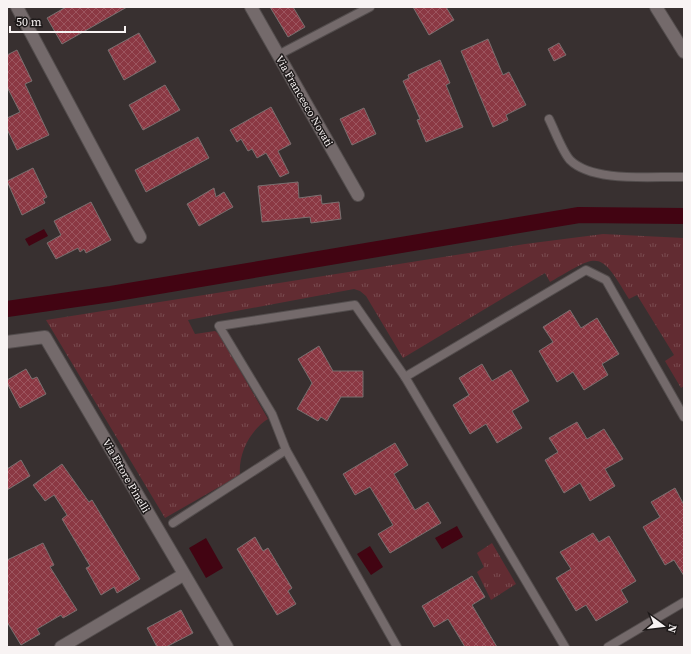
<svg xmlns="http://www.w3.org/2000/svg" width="691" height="654" viewBox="0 0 691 654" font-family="'Source Serif 4',serif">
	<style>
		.grass { fill: url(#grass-tufts) }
		.water { fill: #420412 }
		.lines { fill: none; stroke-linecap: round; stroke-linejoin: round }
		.canal { stroke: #420412; stroke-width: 16 }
		.building { fill: url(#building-cross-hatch); stroke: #796f6f }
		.lane-casing { stroke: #534d4d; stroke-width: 10 }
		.street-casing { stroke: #534d4d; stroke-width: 14 }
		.lane { stroke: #746a6b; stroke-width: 8 }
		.street { stroke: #746a6b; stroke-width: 12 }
		.labels { text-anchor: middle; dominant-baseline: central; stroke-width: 3; stroke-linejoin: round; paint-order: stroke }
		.street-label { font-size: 11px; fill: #f8f3f3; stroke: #1d1919 }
	</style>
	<defs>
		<pattern id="grass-tufts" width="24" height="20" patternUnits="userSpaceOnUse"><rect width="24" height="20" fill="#622c32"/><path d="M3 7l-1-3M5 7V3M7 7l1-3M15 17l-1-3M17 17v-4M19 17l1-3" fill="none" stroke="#794b50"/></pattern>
		<pattern id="building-cross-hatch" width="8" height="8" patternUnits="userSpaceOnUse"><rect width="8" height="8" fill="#8b3843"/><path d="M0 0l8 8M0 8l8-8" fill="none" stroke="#9c555f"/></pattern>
	</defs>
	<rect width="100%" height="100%" fill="#383030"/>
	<g class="grass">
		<path d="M603,234L684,238V386L681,388L665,361L674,355L637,295L629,299C599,249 600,253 550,282L545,273L403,358L366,296L360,291L354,289L188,320L195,334L215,331L219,334L268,419C250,430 238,454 240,475L165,518L46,320L525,244Z"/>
		<polygon points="492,543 516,584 491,600 477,572 484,567 477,553"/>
	</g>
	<g class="water">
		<polygon points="44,229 48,236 29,246 25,239"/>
		<polygon points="457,526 463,537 442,549 435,538"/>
		<polygon points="206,538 223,568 206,578 189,548"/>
		<polygon points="370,546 383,567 371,575 357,554"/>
	</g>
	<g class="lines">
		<polyline class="canal" points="7,309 111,294 579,215 684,216"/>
	</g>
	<g class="building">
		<polygon points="66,7 127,7 62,44 47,18"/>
		<polygon points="270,7 293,7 305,27 288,37"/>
		<polygon points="413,7 446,7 454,20 429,35"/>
		<polygon points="139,33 156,62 124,80 108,50"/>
		<polygon points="488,39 503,75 509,72 526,105 506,115 508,120 493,127 461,51"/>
		<polygon points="559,43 566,55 554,61 548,49"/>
		<polygon points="17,50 32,81 25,84 49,135 17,150 7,129 7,118 20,112 7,87 7,55"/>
		<polygon points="440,60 450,83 446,85 463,127 426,142 417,120 420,119 403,81 409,78 408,75"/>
		<polygon points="165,85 180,110 143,130 129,105"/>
		<polygon points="271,107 291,144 278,151 289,173 280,177 266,153 257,158 252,149 248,151 241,139 237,142 230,130"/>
		<polygon points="364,108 376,134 352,145 340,119"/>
		<polygon points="198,137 209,158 146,192 135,170"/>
		<polygon points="33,168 47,197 43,199 45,203 22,215 7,181"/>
		<polygon points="298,182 299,198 321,195 322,204 339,202 341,219 311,223 310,217 262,222 258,186"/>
		<polygon points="214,188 216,197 224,192 233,207 199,226 187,204"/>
		<polygon points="91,202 111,240 86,253 84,249 80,252 78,248 56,259 47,243 61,235 54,221"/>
		<polygon points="570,310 581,328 597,318 619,354 602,364 608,375 584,390 573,372 557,382 539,351 553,342 543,327"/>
		<polygon points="319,346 333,371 363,371 363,397 341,397 327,421 321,417 318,421 297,409 312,383 298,359"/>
		<polygon points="482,364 492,381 511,370 529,401 512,411 522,428 497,443 486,424 470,434 453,405 469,395 459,378"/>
		<polygon points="26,369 32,379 37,377 46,394 20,408 7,383 7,380"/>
		<polygon points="577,422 587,439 604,429 623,459 605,469 615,486 590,501 580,483 564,493 545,460 558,452 549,438"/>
		<polygon points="395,443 408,465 394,474 415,510 428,502 441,523 390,553 378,534 393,525 370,487 355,495 343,474"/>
		<polygon points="21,460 30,476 7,490 7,469"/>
		<polygon points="62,464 89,502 92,500 140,579 117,593 114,587 101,595 86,568 90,566 62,519 67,515 54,495 45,501 33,485"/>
		<polygon points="675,488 684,505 684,576 674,560 665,565 643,527 660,517 651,502"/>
		<polygon points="593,533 599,542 609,536 636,581 621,590 628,602 596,621 586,605 576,611 556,578 571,569 560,552"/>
		<polygon points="255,537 263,551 268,548 292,588 288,591 296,604 277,615 237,549"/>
		<polygon points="43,543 54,565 50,567 77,610 63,618 61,615 37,629 40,634 21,645 7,622 7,560"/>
		<polygon points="472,576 485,597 472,605 497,647 465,647 448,619 434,627 422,606"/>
		<polygon points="181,610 193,633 166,647 157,647 147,628"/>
	</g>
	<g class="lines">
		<g class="lane-casing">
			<g id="lane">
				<polyline points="278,55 370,7"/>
				<path d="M549,119C555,131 562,151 570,160C593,183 653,176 684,177"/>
				<polyline points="405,377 586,270 606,280 684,417"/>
				<polyline points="286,450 397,647"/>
				<polyline points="173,523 286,450 272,414 219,326 355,305 405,377 565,647"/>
				<polyline points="608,647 684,602"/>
			</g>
		</g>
		<g class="street-casing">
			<g id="street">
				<polyline points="17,7 140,237"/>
				<polyline points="251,7 358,195"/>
				<polyline points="656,7 684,52"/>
				<polyline points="7,342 45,337 227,647"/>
				<polyline points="61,647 183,575"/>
			</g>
		</g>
		<use href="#lane" class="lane"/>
		<use href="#street" class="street"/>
	</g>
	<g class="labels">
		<g class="street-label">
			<text transform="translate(304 101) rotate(60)">Via Francesco Novati</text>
			<text transform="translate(126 476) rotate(60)">Via Ettore Pinelli</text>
		</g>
	</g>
	<rect width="691" height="654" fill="none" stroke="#f8f3f3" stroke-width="16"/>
	<g transform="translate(663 626) rotate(105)" stroke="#1d1919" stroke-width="3" paint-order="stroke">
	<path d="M0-3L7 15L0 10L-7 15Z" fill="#f8f3f3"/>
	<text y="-6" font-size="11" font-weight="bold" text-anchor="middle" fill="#f8f3f3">N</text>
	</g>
	<path d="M10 26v6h115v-6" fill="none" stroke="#f8f3f3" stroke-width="2"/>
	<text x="16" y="26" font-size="12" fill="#f8f3f3" stroke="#1d1919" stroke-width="3" paint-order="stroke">50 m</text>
</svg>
